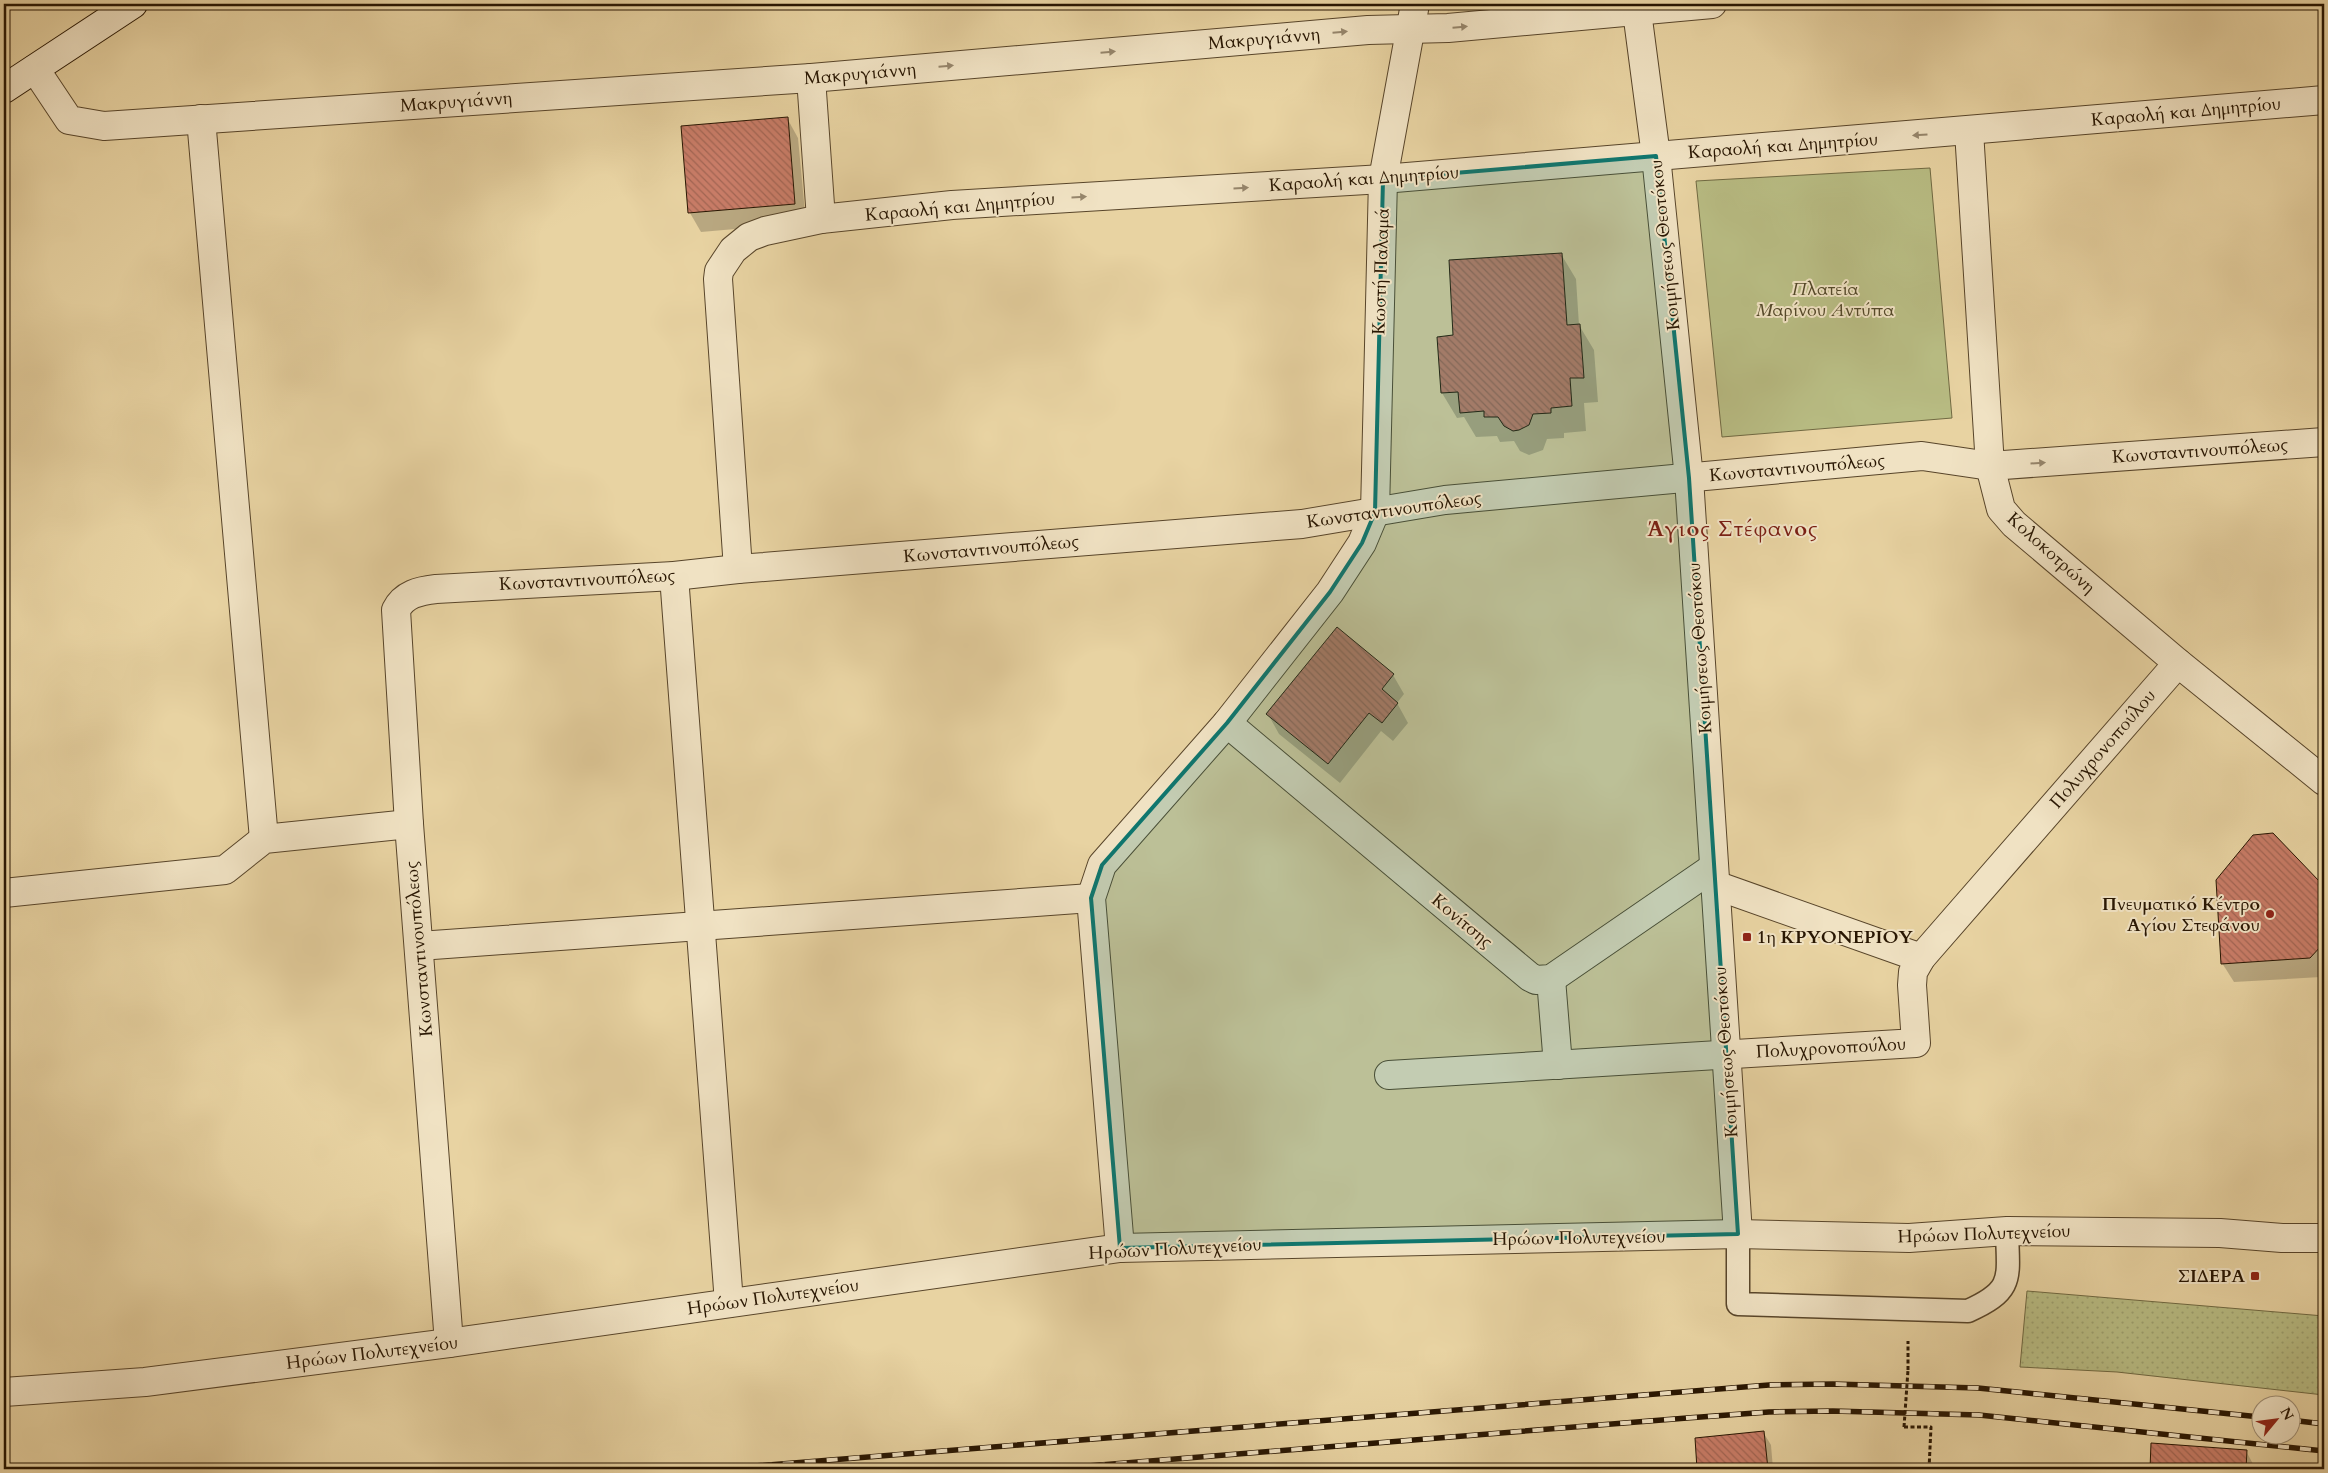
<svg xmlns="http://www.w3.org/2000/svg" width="2328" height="1473" viewBox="0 0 2328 1473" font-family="Cardo,serif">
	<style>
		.grass { fill: url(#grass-dots); stroke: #706942 }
		.green { fill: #b8bc83; stroke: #706942 }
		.shadow { fill: #0003 }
		.building { fill: url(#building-back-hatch); stroke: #281602 }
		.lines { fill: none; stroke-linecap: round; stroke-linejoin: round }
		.service-casing { stroke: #58452a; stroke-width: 25 }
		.minor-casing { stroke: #58452a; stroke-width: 30 }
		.tertiary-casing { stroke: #58452a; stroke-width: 30 }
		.secondary-casing { stroke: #281602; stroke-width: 30 }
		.path { stroke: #281602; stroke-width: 3; stroke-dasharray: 4 2.5; stroke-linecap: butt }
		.service { stroke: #f0e2c3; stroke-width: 22 }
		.minor { stroke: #f0e2c3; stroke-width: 28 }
		.tertiary { stroke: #f0e2c3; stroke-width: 28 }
		.secondary { stroke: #f0e2c3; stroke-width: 28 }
		.rail-casing { stroke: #281602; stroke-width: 5.5 }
		.rail { stroke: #f0e2c3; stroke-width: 4; stroke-dasharray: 11; stroke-linecap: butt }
		.path-bridge { stroke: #281602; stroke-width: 3; stroke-dasharray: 4 2.5; stroke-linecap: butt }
		.oneway { fill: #96866c }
		.marked { fill: #0f766e; fill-opacity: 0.2; stroke: #0f766e; stroke-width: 4; stroke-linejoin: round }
		.poi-dot { fill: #8f2418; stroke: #f0e2c3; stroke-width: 2 }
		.labels { text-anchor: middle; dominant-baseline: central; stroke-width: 4; stroke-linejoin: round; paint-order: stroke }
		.street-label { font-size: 18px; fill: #281602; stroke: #f0e2c3 }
		.park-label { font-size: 18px; font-style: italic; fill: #534829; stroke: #f0e2c3 }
		.poi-label { font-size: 18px; font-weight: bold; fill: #281602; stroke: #f0e2c3; text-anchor: end }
		.district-label { font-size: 22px; font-weight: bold; letter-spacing: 1px; fill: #7a1f14; stroke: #f0e2c3 }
	</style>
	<defs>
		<pattern id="grass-dots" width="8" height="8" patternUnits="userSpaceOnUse" patternTransform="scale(1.25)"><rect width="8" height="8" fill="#b8bc83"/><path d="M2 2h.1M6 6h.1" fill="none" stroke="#9ea170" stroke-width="1.8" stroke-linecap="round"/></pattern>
		<pattern id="building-back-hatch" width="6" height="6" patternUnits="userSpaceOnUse" patternTransform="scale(1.25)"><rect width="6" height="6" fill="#c87c67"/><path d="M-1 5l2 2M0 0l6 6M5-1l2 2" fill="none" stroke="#a26553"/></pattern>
	</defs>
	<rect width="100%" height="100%" fill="#e8d3a2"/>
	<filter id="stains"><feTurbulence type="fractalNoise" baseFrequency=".004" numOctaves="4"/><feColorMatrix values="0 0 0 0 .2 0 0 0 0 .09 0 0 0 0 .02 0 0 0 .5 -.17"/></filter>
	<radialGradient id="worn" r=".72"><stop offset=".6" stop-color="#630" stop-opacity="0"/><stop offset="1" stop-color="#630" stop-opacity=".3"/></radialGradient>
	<polygon class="grass" points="2027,1291 2324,1316 2324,1395 2117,1372 2020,1367"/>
	<polygon class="green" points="1930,168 1952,418 1722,437 1696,181"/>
	<g class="shadow">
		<polygon points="787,118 798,138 806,223 701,232 690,213"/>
		<polygon points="1561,254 1576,279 1579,325 1594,350 1598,402 1584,403 1586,431 1564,433 1564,438 1547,439 1543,450 1529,455 1520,451 1514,441 1500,442 1497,436 1476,437 1464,417 1457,418 1442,393 1455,337"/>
		<polygon points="1337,629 1393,675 1404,694 1397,703 1408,723 1393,741 1381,731 1340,783 1279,734 1268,714"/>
		<polygon points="2318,883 2324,893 2324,974 2321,977 2234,982 2222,963"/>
		<polygon points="1763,1432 1771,1445 1773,1469 1698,1469 1696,1439"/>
		<polygon points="2153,1444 2246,1451 2253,1464 2253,1469 2151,1469"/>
	</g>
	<g class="building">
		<polygon points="788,117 795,204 688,213 681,126"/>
		<polygon points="1562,253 1567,325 1580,324 1584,378 1570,378 1572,406 1551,408 1551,413 1533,414 1529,425 1519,430 1513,431 1504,426 1498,417 1484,417 1484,411 1460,413 1458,392 1441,393 1437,337 1453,335 1449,260"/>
		<polygon points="1337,627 1394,674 1382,689 1398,703 1382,723 1369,713 1328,764 1266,714"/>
		<polygon points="2273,833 2320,882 2322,945 2310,958 2221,964 2216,880 2253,835"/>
		<polygon points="1764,1431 1768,1469 1697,1469 1695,1438"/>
		<polygon points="2151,1443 2247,1450 2246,1469 2150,1469"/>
	</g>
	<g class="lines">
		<g class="service-casing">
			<path id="service" d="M1738,1234V1304L1968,1311C2015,1290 2008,1278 2007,1231"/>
		</g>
		<g class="minor-casing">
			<g id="minor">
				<polyline points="35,69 69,120 104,126 811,78 1368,30 1448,28 1712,4"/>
				<polyline points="811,78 821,219"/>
				<polyline points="201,119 264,839"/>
				<polyline points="1969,131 1990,466 2001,509 2014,524 2178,663 2324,781"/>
				<polyline points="738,569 718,279 719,271 733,250 749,237 765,231 821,219 952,205 1383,179 2324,100"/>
				<polyline points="674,576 729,1303"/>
				<polyline points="1227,723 1530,977 1536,980 1551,979 1714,867"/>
				<polyline points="1715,885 1921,958"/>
				<polyline points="4,893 225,870 264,839 409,824"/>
				<polyline points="419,946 1091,898"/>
				<polyline points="1551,979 1558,1065"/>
				<polyline points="1389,1075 1916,1043 1912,985 1913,972 1921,958 2178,663"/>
				<polyline points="1120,1248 1091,898 1102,865 1227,723 1330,592 1362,543 1375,512 1383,179 1415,4"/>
				<path d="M449,1343L409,824L396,610C404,594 419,591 436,589L674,576L738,569L1302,524L1445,500L1922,456L1990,466L2324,442"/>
			</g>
		</g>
		<g class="tertiary-casing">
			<g id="tertiary">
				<polyline points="1636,4 1656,156 1689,478 1738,1234"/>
				<polyline points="4,1392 145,1382 449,1343 1120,1248 1738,1234 1909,1238 2007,1231 2220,1233 2282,1238 2324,1238"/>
			</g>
		</g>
		<g class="secondary-casing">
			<polyline id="secondary" points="4,89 133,4"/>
		</g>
		<g class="path">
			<polyline points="1908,1370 1908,1341"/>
			<polyline points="1904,1427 1931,1427 1929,1469"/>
		</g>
		<use href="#service" class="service"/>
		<use href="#minor" class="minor"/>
		<use href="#tertiary" class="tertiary"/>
		<use href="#secondary" class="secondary"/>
		<g class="rail-casing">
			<g id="rail">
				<polyline points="2290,1420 2324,1424"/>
				<polyline points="717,1469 1769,1385 1833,1384 1978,1388 2260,1417"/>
				<polyline points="1050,1469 1687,1418 1769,1412 1833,1411 1979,1415 2324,1451"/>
			</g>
		</g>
		<use href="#rail" class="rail"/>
		<polyline class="path-bridge" points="1904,1427 1908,1370"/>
	</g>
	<defs><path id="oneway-solid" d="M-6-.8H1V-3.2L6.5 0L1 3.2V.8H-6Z" transform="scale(1.25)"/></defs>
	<g class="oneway">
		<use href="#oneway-solid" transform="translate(1460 27) rotate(-5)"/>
		<use href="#oneway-solid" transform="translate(1340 32) rotate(-5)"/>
		<use href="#oneway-solid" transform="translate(1108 52) rotate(-5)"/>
		<use href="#oneway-solid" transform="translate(946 66) rotate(-5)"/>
		<use href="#oneway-solid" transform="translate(1920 135) rotate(176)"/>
		<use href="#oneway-solid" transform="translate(1241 188) rotate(-3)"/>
		<use href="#oneway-solid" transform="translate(1079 197) rotate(-3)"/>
		<use href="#oneway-solid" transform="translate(2038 463) rotate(-4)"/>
	</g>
	<path class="marked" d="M1656,156L1689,478L1738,1234L1120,1248L1091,898L1102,865L1227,723L1330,592L1362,543L1375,512L1383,179Z"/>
	<g class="poi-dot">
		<circle cx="2270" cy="914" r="5"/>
		<rect x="1742" y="932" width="10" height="10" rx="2.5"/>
		<rect x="2250" y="1271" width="10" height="10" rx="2.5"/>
	</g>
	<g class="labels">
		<g class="street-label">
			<text transform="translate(1264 39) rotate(-5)">Μακρυγιάννη</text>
			<text transform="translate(860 74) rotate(-5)">Μακρυγιάννη</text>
			<text transform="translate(456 102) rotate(-4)">Μακρυγιάννη</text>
			<text transform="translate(2186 112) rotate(-5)">Καραολή και Δημητρίου</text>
			<text transform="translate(1783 146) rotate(-4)">Καραολή και Δημητρίου</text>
			<text transform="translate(1364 179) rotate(-4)">Καραολή και Δημητρίου</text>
			<text transform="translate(960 207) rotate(-5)">Καραολή και Δημητρίου</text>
			<text transform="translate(1665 245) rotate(-96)">Κοιμήσεως Θεοτόκου</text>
			<text transform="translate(1381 271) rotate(-88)">Κωστή Παλαμά</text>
			<text transform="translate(2200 451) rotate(-4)">Κωνσταντινουπόλεως</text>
			<text transform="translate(1797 468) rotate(-5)">Κωνσταντινουπόλεως</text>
			<text transform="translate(1394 510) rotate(-8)">Κωνσταντινουπόλεως</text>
			<text transform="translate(991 549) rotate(-5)">Κωνσταντινουπόλεως</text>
			<text transform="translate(2051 553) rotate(42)">Κολοκοτρώνη</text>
			<text transform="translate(587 580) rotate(-3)">Κωνσταντινουπόλεως</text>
			<text transform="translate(1700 648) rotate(-94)">Κοιμήσεως Θεοτόκου</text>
			<text transform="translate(2103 749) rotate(-49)">Πολυχρονοπούλου</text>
			<text transform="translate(1462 921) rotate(40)">Κονίτσης</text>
			<text transform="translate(419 949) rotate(-95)">Κωνσταντινουπόλεως</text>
			<text transform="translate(1831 1048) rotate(-3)">Πολυχρονοπούλου</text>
			<text transform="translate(1726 1052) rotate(-94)">Κοιμήσεως Θεοτόκου</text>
			<text transform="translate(1984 1234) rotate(-2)">Ηρώων Πολυτεχνείου</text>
			<text transform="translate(1579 1238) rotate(-1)">Ηρώων Πολυτεχνείου</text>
			<text transform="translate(1175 1249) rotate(-3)">Ηρώων Πολυτεχνείου</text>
			<text transform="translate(773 1297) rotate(-8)">Ηρώων Πολυτεχνείου</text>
			<text transform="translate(372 1353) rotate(-7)">Ηρώων Πολυτεχνείου</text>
		</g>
		<g class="park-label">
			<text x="1825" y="289">Πλατεία<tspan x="1825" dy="21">Μαρίνου Αντύπα</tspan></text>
		</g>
		<g class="poi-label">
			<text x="2260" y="904">Πνευματικό Κέντρο<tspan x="2260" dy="21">Αγίου Στεφάνου</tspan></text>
			<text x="1757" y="937" text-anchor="start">1η ΚΡΥΟΝΕΡΙΟΥ</text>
			<text x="2245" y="1276">ΣΙΔΕΡΑ</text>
		</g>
		<g class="district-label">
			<text x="1733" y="529">Άγιος Στέφανος</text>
		</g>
	</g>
	<rect width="2328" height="1473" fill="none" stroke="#e8d3a2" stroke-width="20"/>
	<rect x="5" y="5" width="2318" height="1463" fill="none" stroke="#281602" stroke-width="2.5"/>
	<rect x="10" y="10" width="2308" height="1453" fill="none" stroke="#281602"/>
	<g transform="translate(2276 1420) rotate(61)"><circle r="24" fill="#f0e2c3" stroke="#a09076"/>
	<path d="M0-4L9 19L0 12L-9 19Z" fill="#8f2418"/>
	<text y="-8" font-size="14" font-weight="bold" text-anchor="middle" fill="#281602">N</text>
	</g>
	<rect width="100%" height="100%" filter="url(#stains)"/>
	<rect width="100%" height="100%" fill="url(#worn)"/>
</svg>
